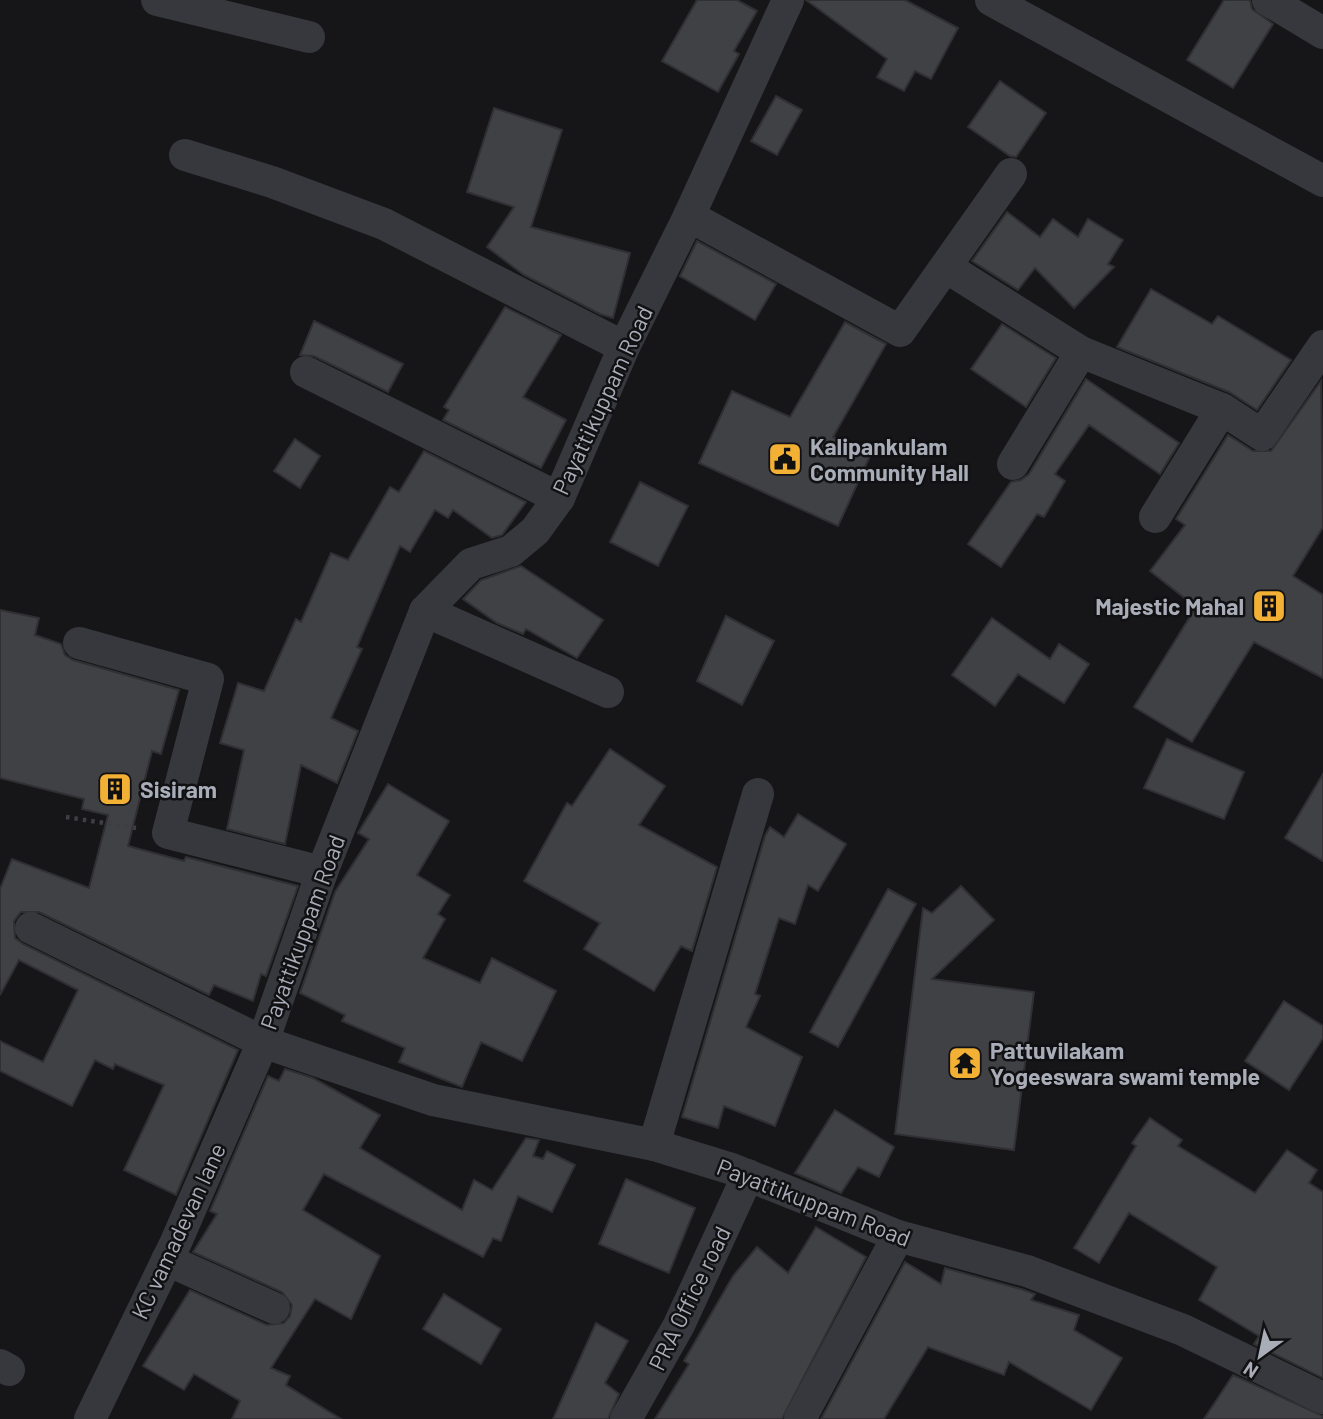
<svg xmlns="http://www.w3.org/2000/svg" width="1323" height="1419" viewBox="0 0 1323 1419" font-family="Barlow,sans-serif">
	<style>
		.building { fill: #404145; stroke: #303034; stroke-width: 2 }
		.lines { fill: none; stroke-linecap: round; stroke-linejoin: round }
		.path { stroke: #3d3f44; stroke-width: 4.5; stroke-dasharray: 3.5 5; stroke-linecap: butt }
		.street { stroke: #37383d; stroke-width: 32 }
		.labels { text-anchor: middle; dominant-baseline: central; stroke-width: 5; stroke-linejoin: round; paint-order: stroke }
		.street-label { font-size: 23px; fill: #a8adb8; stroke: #111113 }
		.poi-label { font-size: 23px; font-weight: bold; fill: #a8adb8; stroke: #111113; text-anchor: start }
	</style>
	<rect width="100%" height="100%" fill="#161618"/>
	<g class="building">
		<polygon points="697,0 737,0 757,11 734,51 739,54 718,92 662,61"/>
		<polygon points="806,0 905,0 958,28 931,79 915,71 904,91 877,77 887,59"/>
		<polygon points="1224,0 1250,0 1252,9 1273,24 1233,88 1187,60"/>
		<polygon points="1000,81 1046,113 1016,157 1010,156 968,127"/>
		<polygon points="776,96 802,110 777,155 751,141"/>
		<polygon points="494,108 562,130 531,227 630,253 613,318 600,314 524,275 487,247 514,207 467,192"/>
		<polygon points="1007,212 1040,237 1053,219 1078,237 1088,219 1123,240 1108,264 1114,267 1074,308 1035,268 1018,290 972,261"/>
		<polygon points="697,241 776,284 755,320 680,276"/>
		<polygon points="1151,289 1212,324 1218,316 1291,360 1257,410 1229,392 1117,347"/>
		<polygon points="505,307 561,335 523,397 566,420 541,468 443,420 449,410 444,407"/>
		<polygon points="314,321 403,364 388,392 314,356 300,355"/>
		<polygon points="845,322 886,344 833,437 871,454 838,526 699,463 732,391 790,417"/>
		<polygon points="1002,324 1056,358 1026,407 971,369"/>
		<polygon points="1086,379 1179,443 1160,474 1089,425 1055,474 1065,481 1044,517 1037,514 1001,567 968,544 1011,482 1021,480 1029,474"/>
		<polygon points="1321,381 1323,527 1293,576 1323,595 1323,678 1254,642 1192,742 1134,707 1196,607 1150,571 1185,525 1176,519 1228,435 1253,451 1271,451"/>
		<polygon points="295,439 320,456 300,488 274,471"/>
		<polygon points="424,451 526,502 502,535 492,538 453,510 448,518 435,510 410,552 400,546 357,647 362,649 331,718 358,731 337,783 301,765 285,844 227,829 244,750 220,743 238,683 264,691 296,619 301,622 331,553 348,560 390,487 399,492"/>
		<polygon points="640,482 688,506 658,566 610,542"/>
		<polygon points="521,566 603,620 577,658 526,629 523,634 497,623 463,599 481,580"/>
		<polygon points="0,610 39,618 35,635 61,644 65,655 73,660 179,690 161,754 152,751 128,846 184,861 186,857 298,886 266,976 261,974 253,1001 214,985 209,995 39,912 21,912 14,921 15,938 23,944 238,1050 176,1195 124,1170 164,1085 115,1064 113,1069 95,1060 72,1106 0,1071 0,1041 43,1062 78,990 19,960 0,995 0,889 12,859 89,888 108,815 82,809 84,799 0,778"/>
		<polygon points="726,616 774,641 742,705 697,681"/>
		<polygon points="992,618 1050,659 1059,644 1089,664 1064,703 1018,674 995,706 952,675"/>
		<polygon points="1167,739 1244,772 1224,819 1144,788"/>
		<polygon points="610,749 665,786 639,825 717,867 692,951 681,946 654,991 584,949 600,923 524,881 567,803 572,806"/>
		<polygon points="1323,774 1323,861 1285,838"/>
		<polygon points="388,784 449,821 417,875 450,895 438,914 445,919 423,958 480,983 492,958 556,991 522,1061 481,1042 462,1087 399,1062 405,1048 342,1021 345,1015 300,993 335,892 369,839 358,833"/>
		<polygon points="798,814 846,844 818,891 808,885 795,924 779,918 755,994 760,996 746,1027 802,1057 775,1126 724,1106 718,1128 682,1117 765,836 770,827 784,837"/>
		<polygon points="961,886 994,920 932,979 1034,992 1014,1150 895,1134 923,908 932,913"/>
		<polygon points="888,889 916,904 838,1047 810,1032"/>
		<polygon points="1284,1001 1323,1026 1323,1038 1289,1090 1245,1061"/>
		<polygon points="285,1069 313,1078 380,1115 360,1148 462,1210 474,1180 492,1190 526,1138 539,1140 533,1156 543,1159 547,1151 575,1165 552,1212 518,1196 501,1241 493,1238 483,1257 324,1174 303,1210 380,1256 351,1319 315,1299 271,1368 290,1376 286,1385 341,1419 232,1419 240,1401 194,1374 184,1390 143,1366 190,1290 267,1325 284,1323 290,1316 292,1305 282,1292 193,1252 217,1214 210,1211 268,1076 279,1081"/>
		<polygon points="835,1110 894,1147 879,1177 858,1167 841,1193 795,1173"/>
		<polygon points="1150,1118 1182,1140 1178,1146 1255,1193 1287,1150 1317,1170 1309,1183 1323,1192 1323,1378 1254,1344 1259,1336 1199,1300 1217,1267 1129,1213 1099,1263 1074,1248 1136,1146 1132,1143"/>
		<polygon points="626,1179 695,1208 669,1273 599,1244"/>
		<polygon points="816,1227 866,1257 782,1419 655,1419 689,1364 684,1361 733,1276 757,1247 788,1273"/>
		<polygon points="905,1262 941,1284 945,1268 1021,1289 1035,1294 1031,1300 1079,1315 1074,1330 1122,1358 1091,1410 1009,1362 1004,1375 928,1347 884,1419 821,1419"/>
		<polygon points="444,1294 501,1329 481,1364 423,1329"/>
		<polygon points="596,1323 628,1341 605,1383 619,1394 608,1419 553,1419"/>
		<polygon points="1233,1375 1323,1416 1323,1419 1204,1419"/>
	</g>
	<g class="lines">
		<polyline class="path" points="66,817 136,828"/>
		<g class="street">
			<polyline points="157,0 309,37"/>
			<polyline points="788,0 689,216 624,347 559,498 535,531 511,551 471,564 425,611 322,872 263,1042 433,1100 654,1145 732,1169 898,1236 1027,1271 1183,1330 1323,1398"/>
			<polyline points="991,0 1323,181"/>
			<polyline points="1268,0 1323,33"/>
			<polyline points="185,155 272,182 384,224 624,347"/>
			<polyline points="689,216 900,331 1011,174"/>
			<polyline points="946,267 1081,352 1222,409 1262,435 1323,346"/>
			<polyline points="306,372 559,498"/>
			<polyline points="1013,464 1081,352"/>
			<polyline points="1155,517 1222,409"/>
			<polyline points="425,611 608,692"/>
			<polyline points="79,643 208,679 168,833 322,872"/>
			<polyline points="31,928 263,1042 176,1242 90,1419"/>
			<polyline points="654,1145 758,794"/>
			<polyline points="167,1260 274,1308"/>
			<polyline points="0,1365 9,1370"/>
			<polyline points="626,1419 679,1325 748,1175"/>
			<polyline points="800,1419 898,1236"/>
		</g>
	</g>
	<defs>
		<g id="civic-square" transform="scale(1.75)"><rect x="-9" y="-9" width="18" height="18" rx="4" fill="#f2b134" stroke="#111113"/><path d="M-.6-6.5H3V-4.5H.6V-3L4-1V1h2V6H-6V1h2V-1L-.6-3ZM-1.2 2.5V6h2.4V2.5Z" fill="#111"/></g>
		<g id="building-square" transform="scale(1.75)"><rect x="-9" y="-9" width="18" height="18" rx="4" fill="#f2b134" stroke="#111113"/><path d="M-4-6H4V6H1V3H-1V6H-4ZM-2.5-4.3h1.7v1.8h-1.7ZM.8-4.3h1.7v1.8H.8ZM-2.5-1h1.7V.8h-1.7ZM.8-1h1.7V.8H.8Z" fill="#111"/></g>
		<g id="temple-square" transform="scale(1.75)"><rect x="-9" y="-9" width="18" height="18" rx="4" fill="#f2b134" stroke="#111113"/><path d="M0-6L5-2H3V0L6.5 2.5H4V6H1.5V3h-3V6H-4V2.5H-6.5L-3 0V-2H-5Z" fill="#111"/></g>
	</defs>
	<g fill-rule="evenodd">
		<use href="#civic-square" x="785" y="459"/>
		<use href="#building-square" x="1269" y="606"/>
		<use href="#building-square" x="115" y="789"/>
		<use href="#temple-square" x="965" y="1063"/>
	</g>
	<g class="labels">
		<g class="street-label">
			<text transform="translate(602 400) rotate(-65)">Payattikuppam Road</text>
			<text transform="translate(302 932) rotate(-70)">Payattikuppam Road</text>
			<text transform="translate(814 1202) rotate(21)">Payattikuppam Road</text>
			<text transform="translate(178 1231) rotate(-65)">KC vamadevan lane</text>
			<text transform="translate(689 1298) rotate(-64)">PRA Office road</text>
		</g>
		<g class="poi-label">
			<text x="810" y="446">Kalipankulam<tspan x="810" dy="26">Community Hall</tspan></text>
			<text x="1244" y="606" text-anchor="end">Majestic Mahal</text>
			<text x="140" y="789">Sisiram</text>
			<text x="990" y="1050">Pattuvilakam<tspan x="990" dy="26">Yogeeswara swami temple</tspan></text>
		</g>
	</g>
	<g transform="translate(1260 1356) rotate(213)" stroke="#111113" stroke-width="5" paint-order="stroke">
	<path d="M0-5L12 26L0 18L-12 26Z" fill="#a8adb8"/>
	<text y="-10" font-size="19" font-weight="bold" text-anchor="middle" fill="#a8adb8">N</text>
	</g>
</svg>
